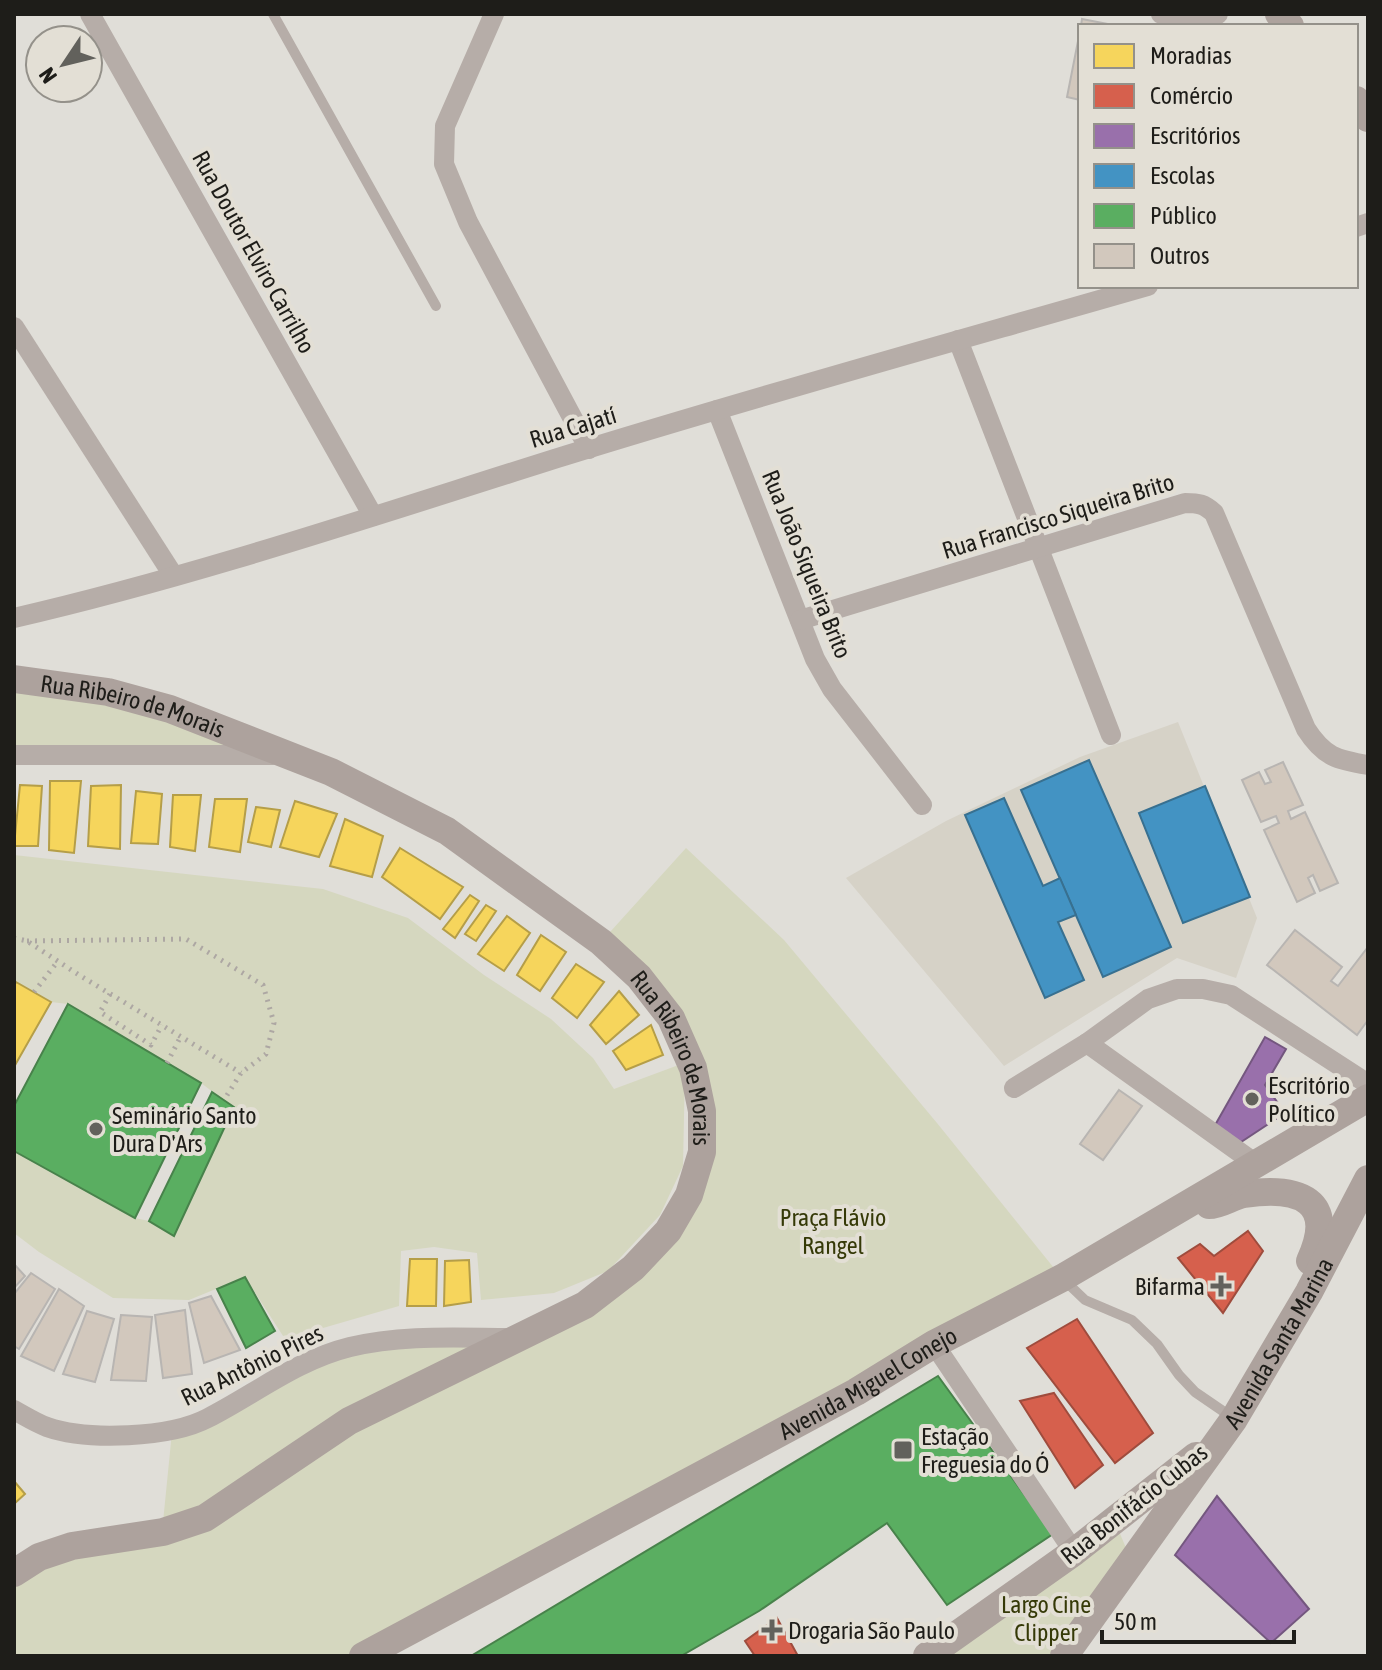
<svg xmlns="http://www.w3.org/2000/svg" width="1382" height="1670" viewBox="0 0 1382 1670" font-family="'Asap Condensed',sans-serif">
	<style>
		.built { fill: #d6d2c7 }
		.green { fill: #d5d7bf }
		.homes { fill: #f6d55c; stroke: #b59e48; stroke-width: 2 }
		.shops { fill: #d6604d; stroke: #9f4c3d; stroke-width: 2 }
		.offices { fill: #9970ab; stroke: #74577f; stroke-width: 2 }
		.schools { fill: #4393c3; stroke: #387090; stroke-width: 2 }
		.public { fill: #5aae61; stroke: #48824b; stroke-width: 2 }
		.building { fill: #d2c8bd; stroke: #b8b5b2; stroke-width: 2 }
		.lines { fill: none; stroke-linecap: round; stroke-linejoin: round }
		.path { stroke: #ada7a3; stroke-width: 5; stroke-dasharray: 2 6; stroke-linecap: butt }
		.lane { stroke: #b6ada8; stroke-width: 10 }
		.street { stroke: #b6ada8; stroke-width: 20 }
		.secondary { stroke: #ada29d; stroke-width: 28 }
		.poi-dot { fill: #62615c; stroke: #e3dfd5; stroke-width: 3 }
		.labels { text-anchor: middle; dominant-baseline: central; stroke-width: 8; stroke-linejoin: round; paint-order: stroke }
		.street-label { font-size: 24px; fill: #1e1d19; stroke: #e3dfd5 }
		.poi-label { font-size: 24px; fill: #1e1d19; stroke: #e3dfd5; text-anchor: start }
		.park-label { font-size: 24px; fill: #353907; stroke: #e3dfd5 }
	</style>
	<rect width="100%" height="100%" fill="#e0ded8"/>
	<polygon class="built" points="1178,722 1257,918 1236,978 1177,958 1004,1066 846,878 946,821 1080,757"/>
	<g class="green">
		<polygon points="14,679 289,755 14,755"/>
		<polygon points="686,848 784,940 937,1123 1058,1273 349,1656 14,1656 14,1575 162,1532 172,1432 349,1347 518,1338 633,1268 702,1152 685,1067 683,1166 660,1215 608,1271 554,1293 481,1300 477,1253 434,1247 401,1251 399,1306 285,1339 245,1277 189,1300 113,1298 39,1252 14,1233 14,1151 135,1218 149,1221 174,1236 234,1108 201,1083 68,1004 51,1002 14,981 14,855 323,889 408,918 484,975 551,1019 593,1058 614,1089 684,1063 671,1018 601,942"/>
		<polygon points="1118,1529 1132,1562 1064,1656 927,1656"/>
	</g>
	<g class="homes">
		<polygon points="50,781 81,781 74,853 49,850"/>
		<polygon points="20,785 42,786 38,846 14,846"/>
		<polygon points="121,785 120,849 88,846 91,786"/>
		<polygon points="136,791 162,794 158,844 131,843"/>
		<polygon points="173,795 201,795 195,851 170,847"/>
		<polygon points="215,799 247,799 240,852 209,847"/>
		<polygon points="295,801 337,814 319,857 280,847"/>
		<polygon points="256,807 280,810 271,847 248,842"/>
		<polygon points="345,819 383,836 372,877 330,866"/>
		<polygon points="400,848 463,887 440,919 382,877"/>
		<polygon points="470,895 479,901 455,938 443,929"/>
		<polygon points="486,905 496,911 476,941 465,934"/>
		<polygon points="507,916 530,933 504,971 478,954"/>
		<polygon points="541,935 566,952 540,991 517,975"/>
		<polygon points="576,964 604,982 577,1018 552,998"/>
		<polygon points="16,982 51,1002 14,1067 14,986"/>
		<polygon points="619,991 639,1015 606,1044 590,1025"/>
		<polygon points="651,1025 663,1055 626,1070 613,1051"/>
		<polygon points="410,1259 437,1259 436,1306 407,1306"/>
		<polygon points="469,1260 471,1302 444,1306 445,1261"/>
		<polygon points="14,1481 25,1494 14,1504"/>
	</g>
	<g class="shops">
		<polygon points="1248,1231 1263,1251 1223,1313 1178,1258 1200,1244 1214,1256"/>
		<polygon points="1077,1319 1153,1433 1115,1463 1027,1348"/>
		<polygon points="1054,1393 1103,1465 1075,1488 1020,1401"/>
		<polygon points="777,1618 798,1656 755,1656 745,1641"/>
	</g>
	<g class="offices">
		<polygon points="1265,1037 1286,1049 1265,1085 1285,1113 1238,1144 1214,1127"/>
		<polygon points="1217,1496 1309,1609 1271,1643 1175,1555"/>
	</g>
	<g class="schools">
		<polygon points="1089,760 1171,947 1103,977 1021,790"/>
		<polygon points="1205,786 1250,897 1183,923 1139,813"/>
		<polygon points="1004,798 1043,886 1060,878 1076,915 1058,922 1084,980 1045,998 965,815"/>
	</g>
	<g class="public">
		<polygon points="68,1004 201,1083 135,1218 14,1151 14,1106"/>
		<polygon points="212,1092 234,1107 174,1236 149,1221"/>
		<polygon points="245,1277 275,1331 246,1348 217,1289"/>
		<polygon points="938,1376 1053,1534 947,1605 887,1523 759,1611 681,1656 471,1656"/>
	</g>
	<g class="building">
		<polygon points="1082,19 1118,26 1081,26"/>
		<polygon points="1080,31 1080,100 1067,97"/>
		<polygon points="1283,762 1303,805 1288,811 1291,819 1305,812 1338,883 1320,891 1313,875 1308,878 1315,893 1297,902 1264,830 1279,823 1276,816 1261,822 1242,780 1259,772 1265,784 1271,782 1265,770"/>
		<polygon points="1295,930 1342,967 1331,981 1338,986 1368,947 1368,1020 1357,1035 1267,965"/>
		<polygon points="1119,1090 1142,1106 1103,1160 1080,1144"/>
		<polygon points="14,1264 25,1276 14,1288"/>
		<polygon points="31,1273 55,1289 19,1349 14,1346 14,1294"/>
		<polygon points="59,1289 84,1306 54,1371 21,1356"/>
		<polygon points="211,1296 240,1350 204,1363 189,1303"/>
		<polygon points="185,1310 192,1374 163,1378 155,1315"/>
		<polygon points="87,1311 114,1319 95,1382 63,1374"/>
		<polygon points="121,1315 152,1317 146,1381 111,1380"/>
	</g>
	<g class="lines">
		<g class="path">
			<polyline points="14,938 27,941 79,975 241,1073"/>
			<polyline points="27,941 186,939 263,985 274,1023 266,1054 241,1073 224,1100"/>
			<polyline points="34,992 58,961"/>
			<polyline points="110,994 100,1012 151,1045 162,1025"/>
			<polyline points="167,1063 181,1036"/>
		</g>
		<g class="lane">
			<polyline points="273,14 436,306"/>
			<polyline points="1063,1279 1085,1300 1132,1320 1157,1344 1179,1375 1195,1392 1233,1418"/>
		</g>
		<g class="street">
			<polyline points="90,14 373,516"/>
			<polyline points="494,14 445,126 444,164 468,222 589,449"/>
			<path d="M1161,14C1178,18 1203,26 1218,14"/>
			<polyline points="1356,227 1368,223"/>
			<polyline points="14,327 173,575"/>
			<polyline points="958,340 1111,735"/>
			<polyline points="717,410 815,659 832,689 922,805"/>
			<path d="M14,618C200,575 382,513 564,456C757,396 953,342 1148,286"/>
			<path d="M800,620L1185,503C1199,503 1204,504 1214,513L1306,729C1324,757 1337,760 1368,765"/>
			<polyline points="14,755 273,755"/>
			<polyline points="1014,1088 1087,1043"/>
			<polyline points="1256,1164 1087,1043 1148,999 1177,989 1203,989 1231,995 1368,1084"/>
			<polyline points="934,1344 1074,1552"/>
			<path d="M14,1410C25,1416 36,1423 47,1427C87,1441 170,1438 208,1418C255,1394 297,1360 350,1347C403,1334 460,1338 514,1338"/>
		</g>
		<g class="secondary">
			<polyline points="1279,14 1290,26"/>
			<polyline points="1356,100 1368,118"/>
			<path id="s1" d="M14,679L108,692L170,709L331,772L447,831L601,942L639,977L671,1018L693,1068L702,1111V1152L689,1195L668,1231L633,1268L585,1305L349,1421L205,1518L163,1532L72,1546L39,1557L14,1573"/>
			<path d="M1209,1205C1221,1205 1232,1196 1244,1194C1299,1186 1338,1200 1310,1261"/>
			<path id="s2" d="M363,1656L856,1392L934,1344L1062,1278L1368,1098"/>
			<polyline points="927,1656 1074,1552 1196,1456"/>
			<path id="s3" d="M1064,1656L1234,1419L1309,1292L1368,1179"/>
		</g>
	</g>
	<g class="poi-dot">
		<circle cx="1252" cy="1099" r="8"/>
		<circle cx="96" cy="1129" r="8"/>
		<path d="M1217 1274h8v8h8v8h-8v8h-8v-8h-8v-8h8z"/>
		<rect x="893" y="1440" width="20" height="20" rx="4"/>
		<path d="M768 1618h8v8h8v8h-8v8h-8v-8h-8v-8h8z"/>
	</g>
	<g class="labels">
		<g class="street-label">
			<text transform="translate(254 252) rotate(61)">Rua Doutor Elviro Carrilho</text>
			<text transform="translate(573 427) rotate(-17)">Rua Cajatí</text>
			<text transform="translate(1058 516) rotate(-17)">Rua Francisco Siqueira Brito</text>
			<text transform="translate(807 564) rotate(68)">Rua João Siqueira Brito</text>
			<text stroke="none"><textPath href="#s1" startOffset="122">Rua Ribeiro de Morais</textPath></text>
			<text stroke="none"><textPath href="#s1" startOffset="794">Rua Ribeiro de Morais</textPath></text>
			<text stroke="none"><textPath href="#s3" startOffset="380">Avenida Santa Marina</textPath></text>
			<text transform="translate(252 1365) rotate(-26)">Rua Antônio Pires</text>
			<text stroke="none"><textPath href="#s2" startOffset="574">Avenida Miguel Conejo</textPath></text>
			<text transform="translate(1134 1504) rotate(-38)">Rua Bonifácio Cubas</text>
		</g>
		<g class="poi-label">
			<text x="1268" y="1085">Escritório<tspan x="1268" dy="28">Político</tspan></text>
			<text x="112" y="1115">Seminário Santo<tspan x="112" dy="28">Dura D'Ars</tspan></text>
			<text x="1205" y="1286" text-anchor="end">Bifarma</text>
			<text x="921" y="1436">Estação<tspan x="921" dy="28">Freguesia do Ó</tspan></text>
			<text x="788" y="1630">Drogaria São Paulo</text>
		</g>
		<g class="park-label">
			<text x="833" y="1217">Praça Flávio<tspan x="833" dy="28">Rangel</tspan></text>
			<text x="1046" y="1604">Largo Cine<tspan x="1046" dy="28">Clipper</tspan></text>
		</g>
	</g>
	<rect width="1382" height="1670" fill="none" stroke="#1e1d19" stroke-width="32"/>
	<rect x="1078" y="24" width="280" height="264" fill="#e3dfd5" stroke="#94918a" stroke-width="2"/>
	<rect x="1094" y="44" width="40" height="24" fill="#f6d55c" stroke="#94918a" stroke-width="2"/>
	<text x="1150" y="64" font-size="24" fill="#1e1d19">Moradias</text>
	<rect x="1094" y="84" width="40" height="24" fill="#d6604d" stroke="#94918a" stroke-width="2"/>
	<text x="1150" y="104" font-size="24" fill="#1e1d19">Comércio</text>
	<rect x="1094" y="124" width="40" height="24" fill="#9970ab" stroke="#94918a" stroke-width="2"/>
	<text x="1150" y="144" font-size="24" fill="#1e1d19">Escritórios</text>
	<rect x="1094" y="164" width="40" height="24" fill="#4393c3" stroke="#94918a" stroke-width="2"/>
	<text x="1150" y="184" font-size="24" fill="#1e1d19">Escolas</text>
	<rect x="1094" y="204" width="40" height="24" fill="#5aae61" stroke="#94918a" stroke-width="2"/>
	<text x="1150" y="224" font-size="24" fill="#1e1d19">Público</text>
	<rect x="1094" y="244" width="40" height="24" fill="#d2c8bd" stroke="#94918a" stroke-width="2"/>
	<text x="1150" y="264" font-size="24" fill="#1e1d19">Outros</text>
	<g transform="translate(64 64) rotate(235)"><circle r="38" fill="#e3dfd5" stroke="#94918a" stroke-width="2"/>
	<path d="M0-6L14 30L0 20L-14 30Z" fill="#62615c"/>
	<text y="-12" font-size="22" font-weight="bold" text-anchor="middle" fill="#1e1d19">N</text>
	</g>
	<path d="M1102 1630v12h192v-12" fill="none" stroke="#1e1d19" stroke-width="4"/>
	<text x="1114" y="1630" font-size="24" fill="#1e1d19" stroke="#e3dfd5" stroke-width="6" paint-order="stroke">50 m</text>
</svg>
